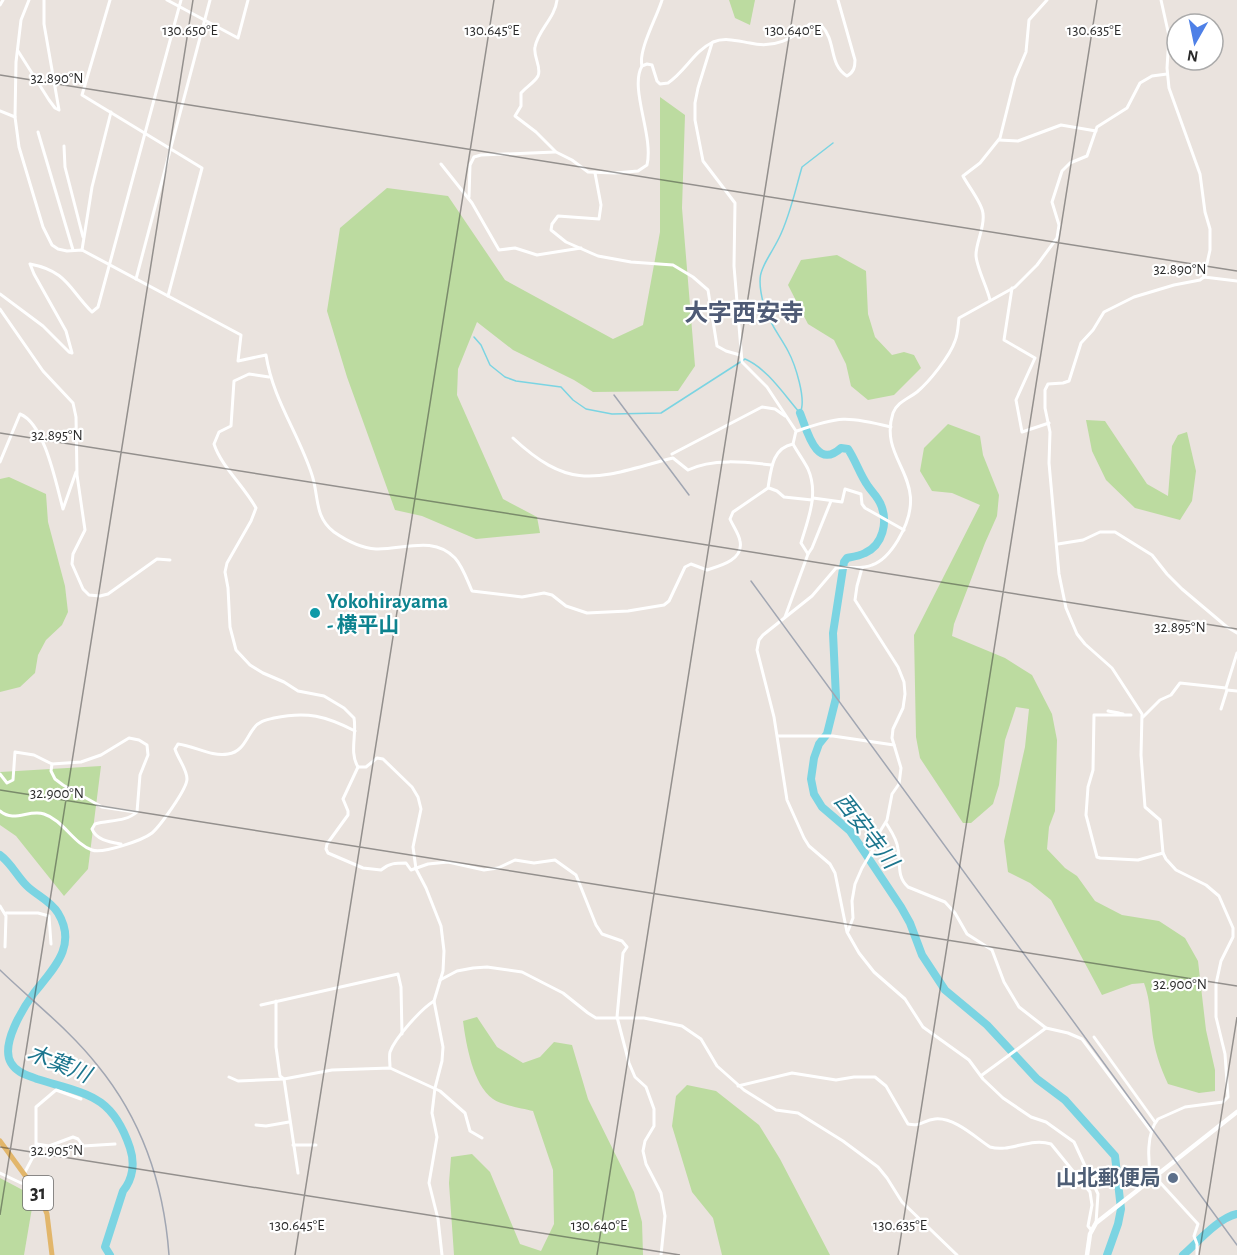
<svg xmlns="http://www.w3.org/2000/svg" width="1237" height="1255" viewBox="0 0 1237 1255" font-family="'Alegreya Sans','Noto Sans JP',sans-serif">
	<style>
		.green { fill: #bcdba0 }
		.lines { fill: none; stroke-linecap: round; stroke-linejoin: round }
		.stream { stroke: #7bd4e2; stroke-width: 1.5 }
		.river { stroke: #7bd4e2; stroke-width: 8 }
		.minor { stroke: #fff; stroke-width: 3 }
		.secondary { stroke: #fff; stroke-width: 4.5 }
		.primary { stroke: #e2b66b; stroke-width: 5 }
		.rail { stroke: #a1a6b2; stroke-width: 1.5 }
		.ticks { fill: none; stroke: #2a2a2a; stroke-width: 1.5; stroke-opacity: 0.45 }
		.culture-dot { fill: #0f9aa8; stroke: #fff; stroke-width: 2 }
		.service-dot { fill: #5c6f8a; stroke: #fff; stroke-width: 2 }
		.labels { text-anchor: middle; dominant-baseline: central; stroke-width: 4.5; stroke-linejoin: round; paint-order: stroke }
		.shield { fill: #fff; stroke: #6a6a6a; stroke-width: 1.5 }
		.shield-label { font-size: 20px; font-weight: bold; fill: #2a2a2a }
		.culture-label { font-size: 21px; font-weight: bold; fill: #0d838f; stroke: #fff; text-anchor: start }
		.service-label { font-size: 21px; font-weight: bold; fill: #4e5e75; stroke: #fff; text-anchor: end }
		.water-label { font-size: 22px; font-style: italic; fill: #1b758d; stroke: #fff }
		.quarter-label { font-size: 24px; font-weight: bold; fill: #4f5b76; stroke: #fff }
		.ticks-label { font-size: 15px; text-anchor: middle; fill: #2a2a2a; stroke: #fff; stroke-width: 4.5; stroke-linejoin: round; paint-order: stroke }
	</style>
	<rect width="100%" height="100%" fill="#eae3de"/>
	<g class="green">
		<polygon points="729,0 755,0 750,25 735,18"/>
		<polygon points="660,97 685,115 682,208 695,366 678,391 593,392 574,380 513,350 477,322 458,369 457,395 503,499 537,517 540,533 476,539 422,516 395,510 347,377 327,311 340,228 387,188 448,196 505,280 613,339 643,325 660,232"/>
		<polygon points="837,255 866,271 868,314 875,337 892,355 904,352 914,355 921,368 894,395 868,400 851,386 846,364 834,340 808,324 788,285 801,260"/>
		<polygon points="1086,420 1105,421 1147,484 1168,496 1172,446 1178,435 1187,432 1196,471 1192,501 1180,520 1135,508 1106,480 1092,451"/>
		<path d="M948,424L980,436L983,455L999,495L997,516L985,543L954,624L952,636L1005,658L1032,675L1052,714L1057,740L1055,811L1049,827L1047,849L1065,868L1077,876L1095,901L1122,915L1159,921L1185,938L1198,961L1206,1030L1215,1070V1091L1199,1093L1168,1084C1160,1067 1154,1049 1152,1030C1150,1013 1150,999 1144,983L1132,984L1102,995L1051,900L1030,883L1008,872L1004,841L1025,747L1029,709L1016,707L1005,740L999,785L993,804L971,823H963L920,758L916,737L914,635L980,505L952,493L932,491L920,471L924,448Z"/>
		<polygon points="9,477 46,494 48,522 65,586 68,612 62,625 46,640 38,655 35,673 20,687 0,692 0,479"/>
		<polygon points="101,766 88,869 64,896 16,836 0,825 0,772"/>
		<path d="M477,1017L497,1047L523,1063L540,1057L554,1042L572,1045L588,1099L634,1192L642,1222L643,1255H454L449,1183L451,1157L472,1154L490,1172L520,1244L541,1251L554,1224L553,1170L533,1111C522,1108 501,1105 493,1099C473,1085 466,1044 463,1021Z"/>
		<polygon points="687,1085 716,1091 759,1125 780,1159 830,1255 722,1255 713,1218 692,1192 672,1126 676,1096"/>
		<polygon points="0,1178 34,1196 24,1255 0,1255"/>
	</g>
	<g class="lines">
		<path class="stream" d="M474,337L481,345L490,365L505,377L516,381L561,387L573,400L586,409L612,414L661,413L745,359C767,368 785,396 800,413C807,400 795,364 788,351C780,336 769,323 764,306C754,269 764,268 779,238C790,216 795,191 802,167L833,143"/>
		<g class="river">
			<path d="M800,413C807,430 816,471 841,448L848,449C856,461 860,475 868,486C872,492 878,497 881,505C888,522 883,545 865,553C859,556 852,557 847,558L844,562L833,633L836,698L827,734L819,744L814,758L811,779L814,794L822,807L850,831L865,853L901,907L910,923L922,955L945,990L987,1025L1037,1079L1065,1100L1115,1156L1121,1209L1118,1224L1107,1255"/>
			<path d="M0,855C11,863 17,876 27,886C36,895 51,901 58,913C78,946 53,969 34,993C23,1008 0,1045 11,1063C17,1073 27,1075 37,1079C86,1094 112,1094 130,1148C135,1163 133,1179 123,1191L105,1247L110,1255"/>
			<path d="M1183,1255C1197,1243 1218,1218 1237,1214"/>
		</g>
		<g class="minor">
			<path d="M29,0L21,20L16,62L15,117L19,147L43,227L52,245L58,249L67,251L82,250L241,335L238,361L266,355C273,400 298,432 312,475C319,496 314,517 334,532C347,541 361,548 376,549C403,550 433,535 455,558C463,567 467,580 472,591L522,597L544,593L552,595L566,606L587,613L628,611L664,605L669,601L685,567L691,564L707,570C720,566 744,560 740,541C739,534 733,526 730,519L733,512L768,488C771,470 772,448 793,444"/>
			<polyline points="110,0 82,95 202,168 168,296"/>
			<polyline points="167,0 238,38 248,0"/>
			<path d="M557,0C555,18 538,30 535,47C533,57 542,67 538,76C535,82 526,87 521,93V106L515,116L536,132L556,152L572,160L588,172L615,173L638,171L647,165C654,136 629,88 642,66C638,50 657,17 662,0"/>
			<polyline points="1161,0 1169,36 1167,68 1169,88 1200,174 1205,212 1210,229 1210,250 1204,277"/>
			<polyline points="0,5 3,0"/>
			<path d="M712,43L698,88L695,103V120L703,161L735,203L734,266L742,362L767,387L796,431L793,444C798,453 804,461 808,469C819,494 808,519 801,543L808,554"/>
			<polyline points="18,51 49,100 55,108 59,110 44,24 44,0"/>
			<path d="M642,66L647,64L652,65L657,81L660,84L668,83C685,72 694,51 713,42C725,37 738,41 750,43C774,49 792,39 810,24L821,25C837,41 828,64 847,76C854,72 855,67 855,60L838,0"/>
			<polyline points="0,111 15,117"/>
			<polyline points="38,132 73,250"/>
			<polyline points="999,140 1018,141 1061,125 1096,131"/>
			<polyline points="64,146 65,167 83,237"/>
			<polyline points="441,164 472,203 499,250 515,248 537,255 581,248"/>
			<polyline points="595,173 601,205 599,219 558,216 552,224 551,230 566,242 598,256 631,262 673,265 693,277 708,290 717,346 726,351 740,355"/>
			<polyline points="469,197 470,165 474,157 481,155 555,152"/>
			<polyline points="82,250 92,187 111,112"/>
			<polyline points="136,279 210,0"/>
			<polyline points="1012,288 1004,340 1035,358 1016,400 1022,432 1049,423"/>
			<path d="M0,294L43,326L69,352L72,353L66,331L34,274L30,264C67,271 69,289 92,312L98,307L181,0"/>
			<path d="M990,300C987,287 976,266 976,255C976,242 985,227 983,214C983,204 968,186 963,176L980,163L1000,138L1015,78L1026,52L1029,20L1047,0"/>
			<polyline points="0,309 43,371 73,403 76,417 77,475 85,530 73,554 72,564 83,589 89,595 100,596 108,594 157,559 170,560"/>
			<path d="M269,377L249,374L234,381L231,426L219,432L214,444C221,466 244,486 256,508L251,521L227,563L225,572L228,588L230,627L236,650L250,665L263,673L284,682L298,691L324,696L344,708L354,718C357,735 349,752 358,767"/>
			<path d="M797,431C839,416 847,416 891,427"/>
			<path d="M513,438C574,495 601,476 673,458L688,470C712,458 746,462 772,465"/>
			<polyline points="672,454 762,407 775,409 785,416"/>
			<path d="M0,462L20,414C45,424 56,484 63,509L76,472"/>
			<polyline points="769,488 777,491 784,497 812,500"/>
			<polyline points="813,498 842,502 845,489 861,494 862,504 865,508 904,530"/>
			<polyline points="1058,544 1083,540 1100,532 1115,532 1152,555 1167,574 1182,589 1227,627 1237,633"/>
			<polyline points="785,617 808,554 812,548 831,501"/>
			<polyline points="1227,690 1237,691"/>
			<polyline points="1221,709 1227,690"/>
			<polyline points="1119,713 1108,711 1123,714"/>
			<polyline points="1131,715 1094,715 1093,770 1088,787 1086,815 1097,857 1100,858 1138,860 1163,853"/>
			<polyline points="1143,717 1160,700 1171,695 1180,683 1226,688 1237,653"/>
			<polyline points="778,736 833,736 894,745"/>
			<polyline points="52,764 51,771 55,779 63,785 102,807 135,812"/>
			<path d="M358,767L343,799L348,811V815L327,844L326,849L328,853L363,868L381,870C389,863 396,863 406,863L411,870L428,864L448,862L484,870L498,868L515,860L534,863L555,860L576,875L596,925L602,934L622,941L627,947L623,953L617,1017L629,1063L635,1077L646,1087L654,1109V1126L645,1141L643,1151L646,1164L661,1193L665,1216L661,1255"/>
			<polyline points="358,767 366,767 377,758 383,759 412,787 418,797 421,809 413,847 416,869 426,888 441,926 444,951 443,971 434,1001 443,1047 442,1061 435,1088 432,1113 437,1137 429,1183 438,1219 442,1255"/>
			<path d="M0,774L7,783L13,780L15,752L34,755L52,764L81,762L101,755L129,738L139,740L147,745L148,755L140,775L137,812C126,822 109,820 95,824L92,829C96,840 110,842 121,844"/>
			<path d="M0,811C14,823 29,809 44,814C63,820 74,844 92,850C103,854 143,840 152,833C160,826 187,789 187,779C187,769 178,759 175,749L178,744C195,746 211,757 228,754C243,752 246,738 254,728C259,721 266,720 274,718C307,711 326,716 355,731"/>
			<path d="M886,823C891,831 897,839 898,849C901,863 896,876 908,887L945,902L955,913L967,934L992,950L1004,982L1019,1007L1046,1028L1068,1033L1082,1039L1151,1131"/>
			<polyline points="0,906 6,916 5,947"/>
			<polyline points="6,913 38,913 49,916 51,944"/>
			<polyline points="848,931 853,918 852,901 855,884 862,868 875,846 879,833 887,820 892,794 899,784 901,768 892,738 893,729 903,708 905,694 904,682 898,667 855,600 857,586 862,568"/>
			<polyline points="440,980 457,971 473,968 487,967 522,972 563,993 588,1013 596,1018 644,1018 682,1026 701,1039 717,1066 744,1090 776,1110 798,1113 843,1141 878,1167 887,1178 902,1202 957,1255"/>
			<polyline points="276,1001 276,1047 280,1076 284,1079 298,1173"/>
			<polyline points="261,1005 398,974 401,987 402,1034"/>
			<polyline points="1094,1037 1155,1122"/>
			<path d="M390,1067C390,1063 389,1056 390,1052C395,1038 421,1009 434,1001"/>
			<polyline points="982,1075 1046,1028"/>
			<polyline points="229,1077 238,1081 284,1079 332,1070 390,1068 440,1091 465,1113 470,1131 482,1138"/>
			<path d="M738,1086L792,1073L836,1080L854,1077H875L886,1086L908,1124C922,1127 923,1120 935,1119C954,1117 975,1137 990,1147C1010,1153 1030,1137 1051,1144L1090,1192L1092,1205L1088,1226L1092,1231"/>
			<polyline points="256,1125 266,1126 289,1122"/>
			<polyline points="37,1144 49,1146 73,1137 78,1139 83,1146 115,1144"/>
			<polyline points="293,1145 316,1145"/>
			<polyline points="0,1173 21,1183 32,1185"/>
			<polyline points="24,1174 36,1151 36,1107 56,1090 81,1099"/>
			<polyline points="1155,1177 1198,1224 1194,1236 1197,1244 1197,1255"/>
			<path d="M1151,1178C1148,1161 1146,1133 1158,1119L1185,1107L1223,1102L1228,1097L1225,1054L1216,1017V984L1221,961L1233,937V928L1219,896L1206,885L1176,870L1166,859L1163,853L1160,820L1145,807L1141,755L1142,714L1112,668L1085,644L1077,634L1066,608L1059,574L1049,463L1050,432L1045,408V390L1048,384L1063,383L1069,381L1081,343L1093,330L1104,312L1134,297L1174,285L1200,280L1204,277L1237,281"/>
			<path d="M1096,1223L1098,1194L1074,1142L1046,1122L1031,1117L1003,1098L983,1079L969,1060L923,1027L905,999L874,972L859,953L847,932L835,873L830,864L809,846L804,838L787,800L774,717L757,650L759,640L763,635L812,596L836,568C848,566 861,570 872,565C884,561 892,550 898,540C935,478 877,463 893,413C897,402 908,399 917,392C929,382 950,356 955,341C958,334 958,326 959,318L1015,287L1037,265L1057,238L1059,225L1052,202L1062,171L1070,163L1087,156L1097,127L1127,108L1140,83L1152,76L1167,74"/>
		</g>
		<polyline class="secondary" points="1087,1255 1090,1234 1096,1223 1237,1112"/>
		<polyline class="primary" points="0,1141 40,1196 47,1214 52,1255"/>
		<g class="rail">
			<polyline points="614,395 689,495"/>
			<polyline points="751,581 1237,1245"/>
			<path d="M0,970C32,1001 70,1030 98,1066C142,1120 164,1186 169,1255"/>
		</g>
	</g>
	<path class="ticks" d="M0,75L1237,271M0,433L1237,629M0,790L1237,986M0,1147L680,1255M0,1215L193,0M295,1255L494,0M597,1255L795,0M898,1255L1097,0M1199,1255L1237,1017"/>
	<circle class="culture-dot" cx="315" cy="613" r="6"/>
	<circle class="service-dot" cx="1173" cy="1178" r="6"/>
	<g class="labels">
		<rect class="shield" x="23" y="1176" width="30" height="34" rx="4.5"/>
		<g class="shield-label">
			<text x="38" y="1193">31</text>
		</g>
		<g class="culture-label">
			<text x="327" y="601">Yokohirayama<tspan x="327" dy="24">- 横平山</tspan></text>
		</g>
		<g class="service-label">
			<text x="1161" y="1178">山北郵便局</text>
		</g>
		<g class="water-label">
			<text transform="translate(866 831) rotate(52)">西安寺川</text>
			<text transform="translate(59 1064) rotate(22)">木葉川</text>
		</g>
		<g class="quarter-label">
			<text x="744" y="314">大字西安寺</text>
		</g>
	</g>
	<g class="ticks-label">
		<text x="190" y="35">130.650°E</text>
		<text x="492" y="35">130.645°E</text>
		<text x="793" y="35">130.640°E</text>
		<text x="1094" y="35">130.635°E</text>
		<text x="57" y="83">32.890°N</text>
		<text x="1180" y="274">32.890°N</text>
		<text x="57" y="440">32.895°N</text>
		<text x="1180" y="632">32.895°N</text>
		<text x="57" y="798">32.900°N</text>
		<text x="1180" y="989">32.900°N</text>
		<text x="57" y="1155">32.905°N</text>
		<text x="297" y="1230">130.645°E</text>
		<text x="599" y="1230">130.640°E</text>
		<text x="900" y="1230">130.635°E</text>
	</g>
	<g transform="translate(1195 42) rotate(189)"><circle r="28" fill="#ffffff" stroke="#aaaaaa" stroke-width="1.5"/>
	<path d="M0-4.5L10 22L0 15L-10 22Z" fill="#4e80e7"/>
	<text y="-9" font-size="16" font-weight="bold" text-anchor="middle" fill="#2a2a2a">N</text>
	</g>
</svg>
